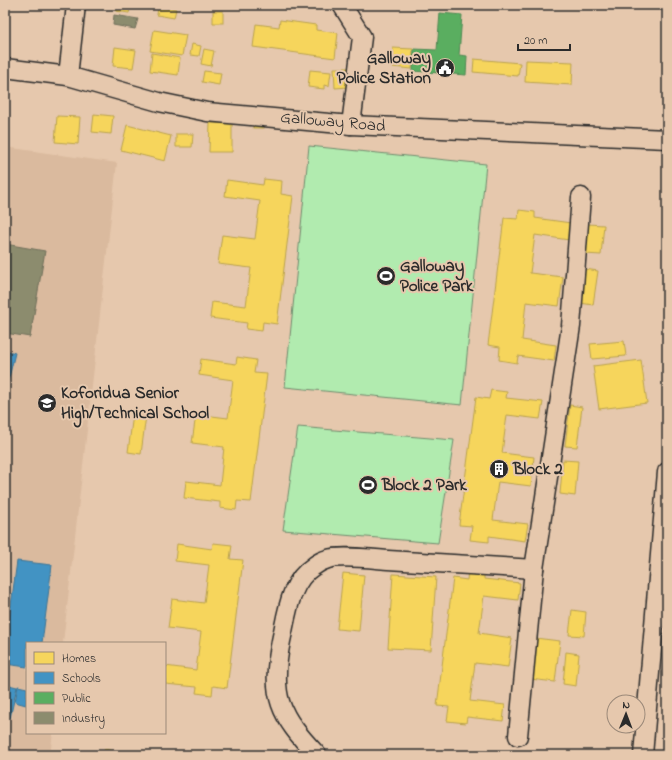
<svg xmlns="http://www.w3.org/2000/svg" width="672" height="760" viewBox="0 0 672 760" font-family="'Indie Flower',sans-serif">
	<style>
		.built { fill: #daba9e }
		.green { fill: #b1ebaf; stroke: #6e8b6d }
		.homes { fill: #f6d55c; stroke: #b9a24d }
		.schools { fill: #4393c3; stroke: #3c7495 }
		.public { fill: #5aae61; stroke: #4c8751 }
		.industry { fill: #8c8c6e; stroke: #6f6f5a }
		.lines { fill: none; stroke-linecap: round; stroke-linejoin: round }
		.minor-casing { stroke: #2b2b2b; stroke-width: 21 }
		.minor { stroke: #e6c8ad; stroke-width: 18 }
		.labels { text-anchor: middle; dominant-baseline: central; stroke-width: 4; stroke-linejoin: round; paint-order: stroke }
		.poi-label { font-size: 17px; font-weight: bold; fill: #2b2b2b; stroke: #e6c8ad; text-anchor: start }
		.street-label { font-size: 17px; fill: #2b2b2b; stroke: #e6c8ad }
	</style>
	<rect width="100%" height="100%" fill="#e6c8ad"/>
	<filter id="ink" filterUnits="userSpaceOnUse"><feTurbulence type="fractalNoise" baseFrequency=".025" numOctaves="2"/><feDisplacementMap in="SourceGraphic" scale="8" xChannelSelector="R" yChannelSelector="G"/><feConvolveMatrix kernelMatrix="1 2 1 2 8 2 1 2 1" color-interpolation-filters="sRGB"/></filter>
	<g filter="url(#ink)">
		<polygon class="built" points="5,147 117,163 63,643 27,643 27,733 53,733 50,755 5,755"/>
		<g class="green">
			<polygon points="309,146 486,164 462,405 285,387"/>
			<polygon points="298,427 454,440 438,543 283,530"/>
		</g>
		<g class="homes">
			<polygon points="117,5 131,5 129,13 116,11"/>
			<polygon points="158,6 176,9 174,18 157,15"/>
			<rect x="213" y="11" width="10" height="12"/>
			<polygon points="280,20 316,25 316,30 338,33 335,58 253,47 256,24 279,27"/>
			<polygon points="154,30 186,35 182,56 150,51"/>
			<polygon points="192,44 201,46 199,56 190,55"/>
			<polygon points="115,47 136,50 133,68 113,66"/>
			<polygon points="393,48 413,49 412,69 392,67"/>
			<polygon points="204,49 214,51 211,66 201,64"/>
			<polygon points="152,53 180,58 178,75 150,71"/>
			<polygon points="474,59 520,63 518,76 473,72"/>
			<polygon points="526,60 573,62 572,85 525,82"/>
			<polygon points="334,68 348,68 349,87 335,88"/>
			<polygon points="310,70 331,72 329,86 324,85 324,89 308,87"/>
			<polygon points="204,71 221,73 219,85 202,82"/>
			<polygon points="94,114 113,116 111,134 92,132"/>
			<polygon points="57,116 80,117 78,144 55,142"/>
			<rect x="253" y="122" width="11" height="6"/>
			<polygon points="210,123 232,124 232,152 209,152"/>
			<polygon points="127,125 171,136 165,161 121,150"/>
			<polygon points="176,134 193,134 192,147 176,147"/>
			<polygon points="264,179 282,181 281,194 293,196 277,324 263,322 262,331 246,329 247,323 210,318 212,302 246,306 251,268 218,264 222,235 255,239 260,201 225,196 227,180 263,185"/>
			<polygon points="519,210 535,212 535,218 571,223 569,240 535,235 530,273 563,277 559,306 526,302 522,340 556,345 554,361 518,356 517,363 499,360 500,347 488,345 504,218 518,219"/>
			<polygon points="588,224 604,225 601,255 585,254"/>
			<polygon points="585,269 598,271 593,305 580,303"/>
			<polygon points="624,341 626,356 592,359 590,344"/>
			<polygon points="237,357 256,360 254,373 267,374 251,502 237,501 236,510 220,508 220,502 184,498 186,481 220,485 224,447 192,443 196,414 228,418 233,380 199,375 201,359 236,364"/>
			<polygon points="641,360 647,403 599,409 593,366"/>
			<polygon points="491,390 507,392 506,398 543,402 540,419 507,415 502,453 534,457 531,486 498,482 493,520 528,524 525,541 489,536 489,542 470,540 472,526 459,525 476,397 489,399"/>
			<polygon points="570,405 582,407 577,447 565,446"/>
			<polygon points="133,414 146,415 141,454 128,452"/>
			<polygon points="563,460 578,461 575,496 560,494"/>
			<polygon points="213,543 232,545 230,559 243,560 227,688 213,686 212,695 196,693 197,687 165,684 165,666 196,670 201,632 168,628 172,599 204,603 209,565 175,561 177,544 212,549"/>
			<polygon points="468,570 484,572 484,579 520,583 518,600 484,596 479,633 512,638 508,667 475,663 470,701 505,705 503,721 467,717 466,723 447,721 449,707 437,706 453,578 467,580"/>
			<polygon points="343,573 364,575 359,631 337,629"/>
			<polygon points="393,574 436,577 431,650 388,648"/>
			<polygon points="572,610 586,612 584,636 569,635"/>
			<polygon points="535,638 560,641 555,682 530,679"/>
			<polygon points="566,652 579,654 576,686 563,684"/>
			<polygon points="105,749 128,755 103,755"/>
		</g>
		<g class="schools">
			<polygon points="5,350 15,353 5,394"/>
			<polygon points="5,521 10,522 5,540"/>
			<polygon points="17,561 52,565 42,643 27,643 27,667 5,664 5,650"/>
			<polygon points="5,684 17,687 10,718 5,717"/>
			<polygon points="18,686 27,688 26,705 15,702"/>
		</g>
		<polygon class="public" points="440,13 462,15 459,55 467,56 466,75 413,71 414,49 437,50"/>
		<g class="industry">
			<polygon points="114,15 138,19 135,29 113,25"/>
			<polygon points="5,244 45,251 30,337 5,333"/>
		</g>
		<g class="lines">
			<g class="minor-casing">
				<g id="minor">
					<polyline points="342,5 362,37 351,125"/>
					<polyline points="5,68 68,76 159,102 207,112 351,125 667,139"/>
					<polyline points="68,76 76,5"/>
					<polyline points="518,736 534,569 571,326 581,197"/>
					<path d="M317,755C279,715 270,696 281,641C287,615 289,582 314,566C318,563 324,560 328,559C340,555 374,559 388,560C437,563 485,566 534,569"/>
					<polyline points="643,755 667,472"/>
				</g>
			</g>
			<use href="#minor" class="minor"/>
		</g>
	</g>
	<defs>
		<g id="civic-disc" transform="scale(1)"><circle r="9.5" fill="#2b2b2b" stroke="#e6c8ad"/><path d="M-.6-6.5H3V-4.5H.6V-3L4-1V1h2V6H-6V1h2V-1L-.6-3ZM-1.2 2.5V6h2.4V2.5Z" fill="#fff"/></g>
		<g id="stadium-disc" transform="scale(1)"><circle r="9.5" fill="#2b2b2b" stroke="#e6c8ad"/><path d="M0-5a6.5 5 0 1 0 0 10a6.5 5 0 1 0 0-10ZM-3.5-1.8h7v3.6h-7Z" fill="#fff"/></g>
		<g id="school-disc" transform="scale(1)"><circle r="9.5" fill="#2b2b2b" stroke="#e6c8ad"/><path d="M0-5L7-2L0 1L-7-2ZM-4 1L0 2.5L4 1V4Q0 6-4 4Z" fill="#fff"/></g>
		<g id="building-disc" transform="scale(1)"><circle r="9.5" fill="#2b2b2b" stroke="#e6c8ad"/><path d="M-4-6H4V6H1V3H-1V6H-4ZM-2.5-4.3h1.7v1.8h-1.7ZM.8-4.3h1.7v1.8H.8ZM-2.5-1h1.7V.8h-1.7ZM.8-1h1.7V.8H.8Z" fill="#fff"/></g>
	</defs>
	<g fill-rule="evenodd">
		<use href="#civic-disc" x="445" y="68"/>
		<use href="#stadium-disc" x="386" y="276"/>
		<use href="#school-disc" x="47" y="403"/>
		<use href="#building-disc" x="499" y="469"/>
		<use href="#stadium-disc" x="368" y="485"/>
	</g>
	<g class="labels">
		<g class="poi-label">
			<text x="431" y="58" text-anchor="end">Galloway<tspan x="431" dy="20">Police Station</tspan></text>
			<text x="400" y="266">Galloway<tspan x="400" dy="20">Police Park</tspan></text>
			<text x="61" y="393">Koforidua Senior<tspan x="61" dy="20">High/Technical School</tspan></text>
			<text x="513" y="469">Block 2</text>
			<text x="382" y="485">Block 2 Park</text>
		</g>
		<g class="street-label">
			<text transform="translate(333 122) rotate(5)">Galloway Road</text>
		</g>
	</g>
	<rect width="672" height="760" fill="none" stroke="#e6c8ad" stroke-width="20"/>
	<rect x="10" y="10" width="652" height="740" fill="none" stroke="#2b2b2b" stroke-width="1.5" filter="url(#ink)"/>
	<rect x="26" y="642" width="140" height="92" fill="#e6c8ad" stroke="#9b8979"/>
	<rect x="34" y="652" width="20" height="12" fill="#f6d55c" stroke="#9b8979"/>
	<text x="62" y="662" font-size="12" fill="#2b2b2b">Homes</text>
	<rect x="34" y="672" width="20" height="12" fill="#4393c3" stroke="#9b8979"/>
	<text x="62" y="682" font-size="12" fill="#2b2b2b">Schools</text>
	<rect x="34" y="692" width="20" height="12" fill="#5aae61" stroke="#9b8979"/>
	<text x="62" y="702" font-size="12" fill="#2b2b2b">Public</text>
	<rect x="34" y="712" width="20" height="12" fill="#8c8c6e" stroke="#9b8979"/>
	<text x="62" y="722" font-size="12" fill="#2b2b2b">Industry</text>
	<g transform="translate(626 714) rotate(1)"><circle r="19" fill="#e6c8ad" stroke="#9b8979"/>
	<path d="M0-3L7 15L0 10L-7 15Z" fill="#2b2b2b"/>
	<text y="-6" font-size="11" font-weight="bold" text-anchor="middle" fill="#2b2b2b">N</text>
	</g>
	<path d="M518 44v6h52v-6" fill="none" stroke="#2b2b2b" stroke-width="2"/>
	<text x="524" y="44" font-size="12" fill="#2b2b2b" stroke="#e6c8ad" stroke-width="3" paint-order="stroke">20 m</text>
</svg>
